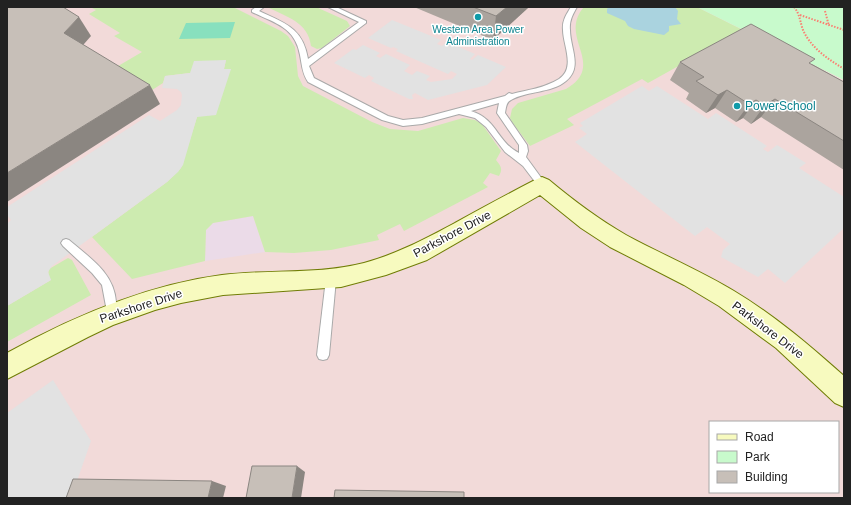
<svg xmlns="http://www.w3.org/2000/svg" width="851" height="505" viewBox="0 0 851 505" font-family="Helvetica,sans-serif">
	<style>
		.commercial { fill: #f2dad9; fill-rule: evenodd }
		.industrial { fill: #ebdbe8 }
		.grass { fill: #cdebb0 }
		.park { fill: #c8facc }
		.pitch { fill: #88e0be }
		.parking { fill: #e2e2e2 }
		.water { fill: #aad3df }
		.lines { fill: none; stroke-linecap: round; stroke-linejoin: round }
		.lane-casing { stroke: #a9a9a9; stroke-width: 2 }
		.secondary-casing { stroke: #707d05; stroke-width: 2 }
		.path { stroke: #fa8072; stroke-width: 2; stroke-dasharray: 1.5 1.5; stroke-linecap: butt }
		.lane { fill: #fff; fill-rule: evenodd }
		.secondary { fill: #f7fabf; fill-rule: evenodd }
		.wall { fill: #aba49e }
		.shaded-wall { fill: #8b8681 }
		.building { fill: #c7bfb8; stroke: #8b8681 }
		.culture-dot { fill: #0f9aa8; stroke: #fff; stroke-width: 1.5 }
		.labels { text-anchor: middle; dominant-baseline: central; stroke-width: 3; stroke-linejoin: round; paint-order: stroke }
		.far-culture-label { font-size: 10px; fill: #0d838f; stroke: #fff }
		.culture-label { font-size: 12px; fill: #0d838f; stroke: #fff; text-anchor: start }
		.street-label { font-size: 12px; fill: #222; stroke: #fff }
	</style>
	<rect width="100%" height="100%" fill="#f2efe9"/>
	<path class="commercial" d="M7,7H711L844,80V498H7ZM710,422H838V492H710Z"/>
	<polygon class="industrial" points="253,216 265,252 205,261 206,230 213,223"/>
	<g class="grass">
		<path d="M90,7H233L281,31L288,36L295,47L298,76L303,86L372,122L390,129L418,131L463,118L475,120L482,124L501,151L496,160C501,166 503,169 499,176L490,173L483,183L488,187L404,231L400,224L377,235L379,240L331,250L294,253L265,252L253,216L213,223L206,230L205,261L132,279L92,237L167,182L181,168L197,117L231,69H224L226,60L190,73L165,76L163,83L149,92L113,69L142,52L114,36L120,33L89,14L96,10Z"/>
		<path d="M267,7H316L347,21L350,26L322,48L317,49L311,46C308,22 287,17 267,7Z"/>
		<path d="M584,7H697L743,30L648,83L642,79L567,119L574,125L530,146L512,122L510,118L512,109L518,103L566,89C608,65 557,37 584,7Z"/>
		<polygon points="68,258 72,260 91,295 7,342 7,306 51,280 48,275 49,269"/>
	</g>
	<polygon class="park" points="697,7 844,7 844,80"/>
	<polygon class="pitch" points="235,22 230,38 179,39 186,23"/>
	<g class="parking">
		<polygon points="392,20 441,40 437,44 442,46 447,42 475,54 470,59 472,60 478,55 506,67 487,85 428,100 415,93 412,95 413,99 409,99 371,81 374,78 369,75 365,78 334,63 353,49 356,50 363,45 380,53 376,56 380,58 386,54 410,65 404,71 412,75 417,71 430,76 426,80 431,82 452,79 457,74 451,71 448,74 396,51 398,49 393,47 391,48 368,38"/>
		<polygon points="226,60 224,69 231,69 216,115 197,117 183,165 178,172 167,182 52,266 48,272 51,280 7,306 7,224 11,220 7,215 7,207 149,115 160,121 177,110 181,105 182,95 181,92 177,89 162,88 165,76 190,73 194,61"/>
		<polygon points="642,86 649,91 657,86 708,119 716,113 767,146 763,149 768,152 777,145 806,163 799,168 844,197 844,228 785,283 768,269 758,277 721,257 723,250 730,244 707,227 695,236 575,142 587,134 579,128 583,126 580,123"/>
		<polygon points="53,380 91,441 71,498 7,498 7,413"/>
	</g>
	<polygon class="water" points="609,7 675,7 678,11 677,19 681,24 669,26 669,31 664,35 634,29 628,26 625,21 607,13 607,9"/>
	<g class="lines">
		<g class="lane-casing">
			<g id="lane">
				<path d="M256,7H264L259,11C285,23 303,28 308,59L359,22L328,7H336L366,21V23L309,66L314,78L388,116L403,120L422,118L505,96L509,93L512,94C527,90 545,88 559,79C576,68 563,45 563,30C562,21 566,15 571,7H577C573,14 569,21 570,30C570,48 583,67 566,81C552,93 526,91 511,100C506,102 506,108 505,113L527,145L528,151L526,157L545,183L547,185L545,187H539L523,166L505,152L486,127L475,118L459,114L422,124L403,126L382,120L308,82C302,73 302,65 300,55C295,27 275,23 252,12V10ZM499,103L497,113L519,145V153C497,142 497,119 471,111Z"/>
				<path d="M66,239L69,240C90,258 114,273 116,302C117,308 118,313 116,317L112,319L108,317L102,285L92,273L63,246L61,243L63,240Z"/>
				<polygon points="331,274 335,276 336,279 329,355 327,359 323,360 319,359 317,355 326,279 327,276"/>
			</g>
		</g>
		<g class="secondary-casing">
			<path id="secondary" d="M542,177L549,180C573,200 598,219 626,235C661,254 699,270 734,291C774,315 809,345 844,376V407L835,403L776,348L719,306L684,285L610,247L581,228L540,195L427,260L386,275L341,287L223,295L181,303L155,310L113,325L88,337L7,379V353C74,316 146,285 222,275C269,269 317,275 364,263C397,254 425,239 455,223C482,208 508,194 535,180Z"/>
		</g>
		<g class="path">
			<path d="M794,7C800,14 800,22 803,30C811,48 828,59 844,69"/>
			<polyline points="825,11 829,26"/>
			<polyline points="800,15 844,30"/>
		</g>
		<use href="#lane" class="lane"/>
		<use href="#secondary" class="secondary"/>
	</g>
	<g class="wall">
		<polygon points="414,7 529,7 493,40"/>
		<polygon points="680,62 812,64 844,82 844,170 761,117 751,124 743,118 736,122 715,108 706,113 686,99 689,93 670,80"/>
	</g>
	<g class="shaded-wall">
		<polygon points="507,7 529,7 493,40 496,16"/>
		<polygon points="79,17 91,36 77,52 64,33"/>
		<polygon points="150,85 160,104 7,202 7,173"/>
		<polygon points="727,90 715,108 706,113 718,95"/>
		<polygon points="775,99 761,117 751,124 765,105"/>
		<polygon points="756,100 743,118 736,122 749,104"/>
		<polygon points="297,466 305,472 301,498 292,498"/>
		<polygon points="212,481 226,486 223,498 208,498"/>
	</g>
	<g class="building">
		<polygon points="7,7 63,7 79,17 64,33 150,85 7,173"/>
		<polygon points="473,7 507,7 496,16"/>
		<polygon points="751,24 815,59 809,63 844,82 844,141 775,99 765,105 756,100 749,104 727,90 718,95 696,81 704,77 680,62"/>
		<polygon points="252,466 297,466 292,498 246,498"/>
		<polygon points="73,479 212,481 208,498 66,498"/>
		<polygon points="335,490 464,492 464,498 334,498"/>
	</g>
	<g class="culture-dot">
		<circle cx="478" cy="17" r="4"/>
		<circle cx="737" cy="106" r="4"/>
	</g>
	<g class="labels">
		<g class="far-culture-label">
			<text x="478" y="29">Western Area Power<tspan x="478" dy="12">Administration</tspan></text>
		</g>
		<g class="culture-label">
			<text x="745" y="106">PowerSchool</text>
		</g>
		<g class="street-label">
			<text transform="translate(452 234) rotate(-28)">Parkshore Drive</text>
			<text transform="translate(141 306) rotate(-18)">Parkshore Drive</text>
			<text transform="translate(768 330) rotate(37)">Parkshore Drive</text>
		</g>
	</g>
	<rect width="851" height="505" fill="none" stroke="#222222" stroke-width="16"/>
	<rect x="709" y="421" width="130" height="72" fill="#ffffff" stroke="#a7a7a7"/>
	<rect x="717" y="434" width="20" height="6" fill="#f7fabf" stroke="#a7a7a7"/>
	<text x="745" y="441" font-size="12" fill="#222222">Road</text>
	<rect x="717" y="451" width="20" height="12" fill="#c8facc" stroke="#a7a7a7"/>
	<text x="745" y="461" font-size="12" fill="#222222">Park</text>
	<rect x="717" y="471" width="20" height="12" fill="#c7bfb8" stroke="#a7a7a7"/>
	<text x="745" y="481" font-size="12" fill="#222222">Building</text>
</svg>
